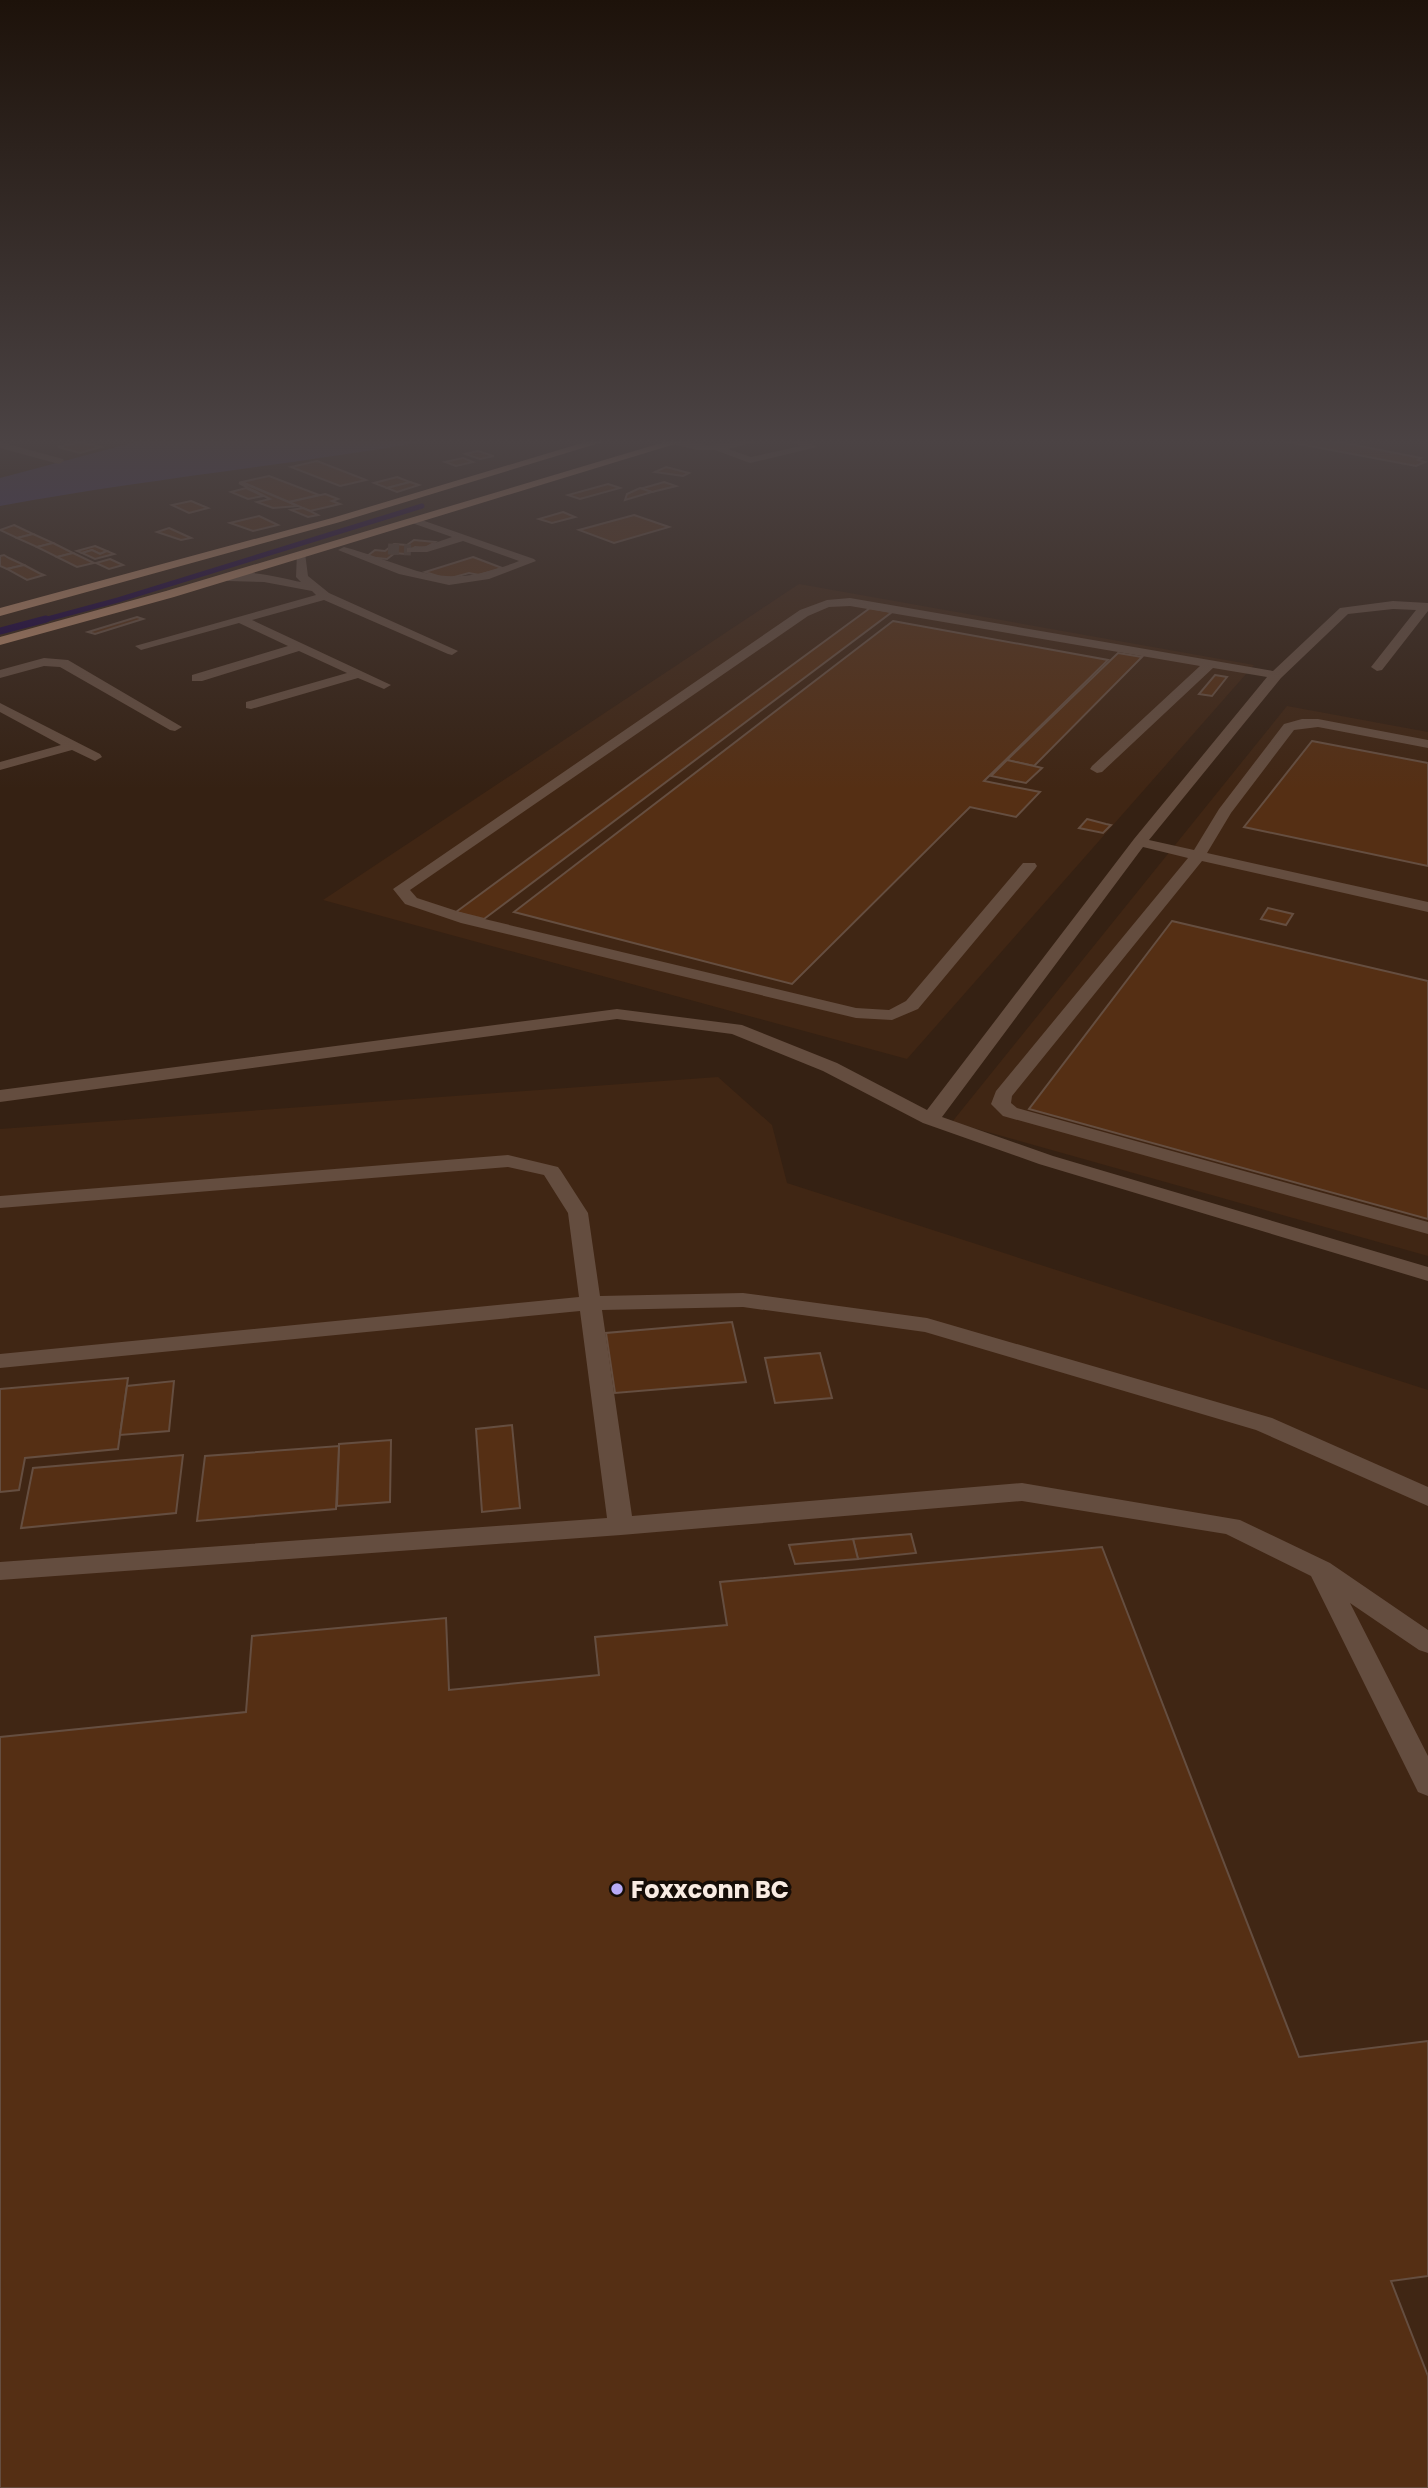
<svg xmlns="http://www.w3.org/2000/svg" width="1428" height="2488" viewBox="0 0 1428 2488" font-family="Poppins,sans-serif">
	<style>
		.built { fill: #402614 }
		.green { fill: #3f3466 }
		.lines { fill: none; stroke-linecap: round; stroke-linejoin: round }
		.stream-far1 { stroke: #180040; stroke-width: 5 }
		.stream { stroke: #180040; stroke-width: 7 }
		.building { fill: #552f14; stroke: #654e40; stroke-width: 2 }
		.minor-tunnel { stroke: #523f32; stroke-width: 11; stroke-dasharray: 11 5; stroke-linecap: butt }
		.minor { fill: #644d3f; fill-rule: evenodd }
		.major { fill: #b68667; fill-rule: evenodd }
		.poi-dot { fill: #b8abf7; stroke: #160d07; stroke-width: 2.5 }
		.labels { text-anchor: middle; dominant-baseline: central; stroke-width: 7; stroke-linejoin: round; paint-order: stroke }
		.near-poi-label { font-size: 24px; font-weight: bold; fill: #f9ebe2; stroke: #160d07; text-anchor: start }
	</style>
	<rect width="100%" height="100%" fill="#352113"/>
	<g class="built">
		<polygon points="799,584 1254,665 907,1059 323,900"/>
		<polygon points="1287,706 1428,732 1428,1256 952,1122"/>
		<polygon points="718,1077 772,1125 787,1183 1428,1390 1428,2488 0,2488 0,1129"/>
	</g>
	<path class="green" d="M143,440H417L422,442C282,466 140,480 0,506V478Z"/>
	<g class="lines">
		<polyline class="stream-far1" points="40,621 118,600 422,506"/>
		<polyline class="stream" points="0,631 46,619"/>
	</g>
	<g class="building">
		<polygon points="1329,440 1421,458 1418,460 1425,462 1416,466 1283,441"/>
		<polygon points="80,442 101,447 80,453 58,447"/>
		<polygon points="478,451 493,456 494,456 480,459 465,454"/>
		<polygon points="463,458 473,462 456,466 445,462"/>
		<polygon points="317,461 366,480 340,486 291,467"/>
		<polygon points="666,467 689,473 683,476 655,472"/>
		<polygon points="269,476 319,495 289,502 242,482"/>
		<polygon points="397,477 410,482 387,488 374,483"/>
		<polygon points="410,482 419,485 397,492 387,488"/>
		<polygon points="664,482 676,486 652,492 640,489"/>
		<polygon points="239,483 243,483 298,506 273,508 257,502 270,499"/>
		<polygon points="608,484 620,488 580,499 568,495"/>
		<polygon points="246,488 263,496 248,499 231,492"/>
		<polygon points="640,488 652,492 625,500 627,494"/>
		<polygon points="325,494 338,499 332,501 340,504 310,511 289,502"/>
		<polygon points="191,501 208,508 189,513 172,505"/>
		<polygon points="303,508 310,511 318,515 308,517 291,510"/>
		<polygon points="563,512 575,517 552,523 539,519"/>
		<polygon points="634,515 669,527 614,543 579,530"/>
		<polygon points="259,516 278,525 253,531 230,523"/>
		<polygon points="14,525 33,534 17,538 0,530"/>
		<polygon points="169,528 191,538 181,540 157,532"/>
		<polygon points="33,534 53,543 37,547 17,538"/>
		<polygon points="414,540 435,542 425,548 415,547 405,554 395,553 387,559 366,557 375,550 385,551 394,544 407,545"/>
		<polygon points="53,543 73,553 57,557 37,547"/>
		<polygon points="95,546 107,551 100,554 92,550 82,553 77,551"/>
		<polygon points="92,550 100,554 107,551 114,554 95,559 82,553"/>
		<polygon points="73,553 94,563 77,567 57,557"/>
		<polygon points="4,555 9,558 24,565 7,569 0,566 0,556"/>
		<polygon points="473,557 502,568 479,575 469,573 447,579 425,572"/>
		<polygon points="110,559 123,565 109,569 96,563"/>
		<polygon points="24,565 39,573 44,575 27,580 7,569"/>
		<polygon points="870,608 892,612 484,919 456,912"/>
		<polygon points="137,617 143,619 95,634 88,632"/>
		<polygon points="893,621 1108,660 984,781 1040,792 1016,817 970,807 792,984 514,912"/>
		<polygon points="1118,653 1142,657 1034,766 1007,760"/>
		<polygon points="1215,675 1227,677 1212,696 1199,694"/>
		<polygon points="1312,741 1428,763 1428,866 1244,827"/>
		<polygon points="1007,760 1034,766 1042,768 1026,783 991,776"/>
		<polygon points="1087,819 1106,824 1111,825 1103,833 1079,828"/>
		<polygon points="1268,908 1293,914 1286,925 1261,919"/>
		<polygon points="1172,921 1428,981 1428,1219 1029,1109"/>
		<polygon points="732,1322 746,1382 615,1393 606,1333"/>
		<polygon points="820,1353 832,1398 775,1403 765,1358"/>
		<polygon points="128,1378 118,1449 25,1458 19,1490 0,1492 0,1389"/>
		<polygon points="174,1381 169,1431 120,1435 127,1386"/>
		<polygon points="512,1425 520,1508 482,1512 476,1429"/>
		<polygon points="391,1440 390,1502 337,1506 339,1444"/>
		<polygon points="339,1446 336,1509 197,1521 205,1456"/>
		<polygon points="183,1455 176,1513 21,1528 33,1468"/>
		<polygon points="911,1534 916,1553 858,1559 853,1539"/>
		<polygon points="853,1539 858,1559 795,1564 789,1545"/>
		<polygon points="1102,1547 1299,2057 1428,2041 1428,2276 1391,2281 1428,2376 1428,2488 0,2488 0,1737 246,1712 252,1636 446,1618 449,1690 599,1675 595,1637 727,1625 720,1582"/>
	</g>
	<g class="lines">
		<polyline class="minor-tunnel" points="388,549 411,550"/>
		<g class="minor">
			<polygon points="672,440 707,445 762,440 728,449 751,457 801,446 789,440 804,440 817,447 750,463 715,450 697,450 673,444"/>
			<polygon points="0,442 63,459 64,461 59,464 0,448"/>
			<path d="M416,518L534,559L536,561L489,579L449,585L399,574L338,550L344,547C420,568 437,593 519,561L463,541L427,552H407V548L426,546L452,537L412,523L411,521Z"/>
			<path d="M297,553H305L308,576L329,593L458,651L452,655L448,654L324,600L252,620L391,685L384,689L358,678L251,709L246,708V702L347,673L299,651L202,681H192V675L288,646L239,623L141,650L135,646L316,595L312,591L264,582L228,581L222,577C237,566 282,578 301,582L296,577Z"/>
			<polygon points="850,598 1273,671 1340,608 1393,601 1428,603 1428,611 1382,670 1377,671 1371,667 1416,610 1393,609 1348,614 1281,678 1149,840 1194,850 1219,809 1284,724 1302,719 1318,719 1428,740 1428,748 1318,727 1294,730 1231,813 1207,853 1428,902 1428,912 1202,861 1012,1096 1011,1103 1017,1108 1428,1222 1428,1234 1003,1116 991,1104 996,1091 1188,858 1143,847 942,1117 1053,1156 1428,1267 1428,1281 1039,1164 923,1123 823,1071 732,1034 617,1019 0,1102 0,1090 617,1009 742,1025 837,1063 927,1110 1134,839 1267,677 1213,668 1102,772 1097,773 1090,769 1092,766 1200,666 850,606 829,607 808,616 410,890 417,898 472,916 856,1008 889,1010 906,1001 1023,863 1035,863 1037,866 1035,869 918,1009 892,1020 856,1018 461,923 405,904 393,889 800,610 827,600"/>
			<polygon points="44,658 68,660 182,727 175,731 170,730 60,667 44,666 0,678 0,670"/>
			<polygon points="0,703 100,754 102,757 95,761 72,750 0,770 0,762 61,745 0,712"/>
			<polygon points="508,1155 558,1167 561,1171 588,1213 600,1296 743,1293 927,1318 1272,1418 1428,1487 1428,1506 1256,1430 925,1332 743,1307 602,1310 632,1516 1022,1483 1240,1520 1330,1563 1428,1630 1428,1653 1419,1650 1350,1603 1428,1756 1428,1796 1418,1792 1311,1576 1226,1534 1022,1501 621,1535 0,1580 0,1562 607,1518 580,1311 0,1368 0,1354 579,1297 568,1213 544,1175 508,1167 0,1208 0,1196"/>
		</g>
		<g class="major">
			<polygon points="592,440 609,440 340,522 0,616 0,608 332,518"/>
			<polygon points="671,440 688,440 174,597 0,645 0,637 166,591"/>
		</g>
	</g>
	<linearGradient id="sky" x2="0" y2="1"><stop stop-color="#1d120a"/><stop offset="0.56" stop-color="#4b4344"/><stop offset="1" stop-color="#4b4344" stop-opacity="0"/></linearGradient>
	<rect width="1428" height="789" fill="url(#sky)"/>
	<circle class="poi-dot" cx="617" cy="1889" r="7"/>
	<g class="labels">
		<g class="near-poi-label">
			<text x="631" y="1889">Foxxconn BC</text>
		</g>
	</g>
</svg>
